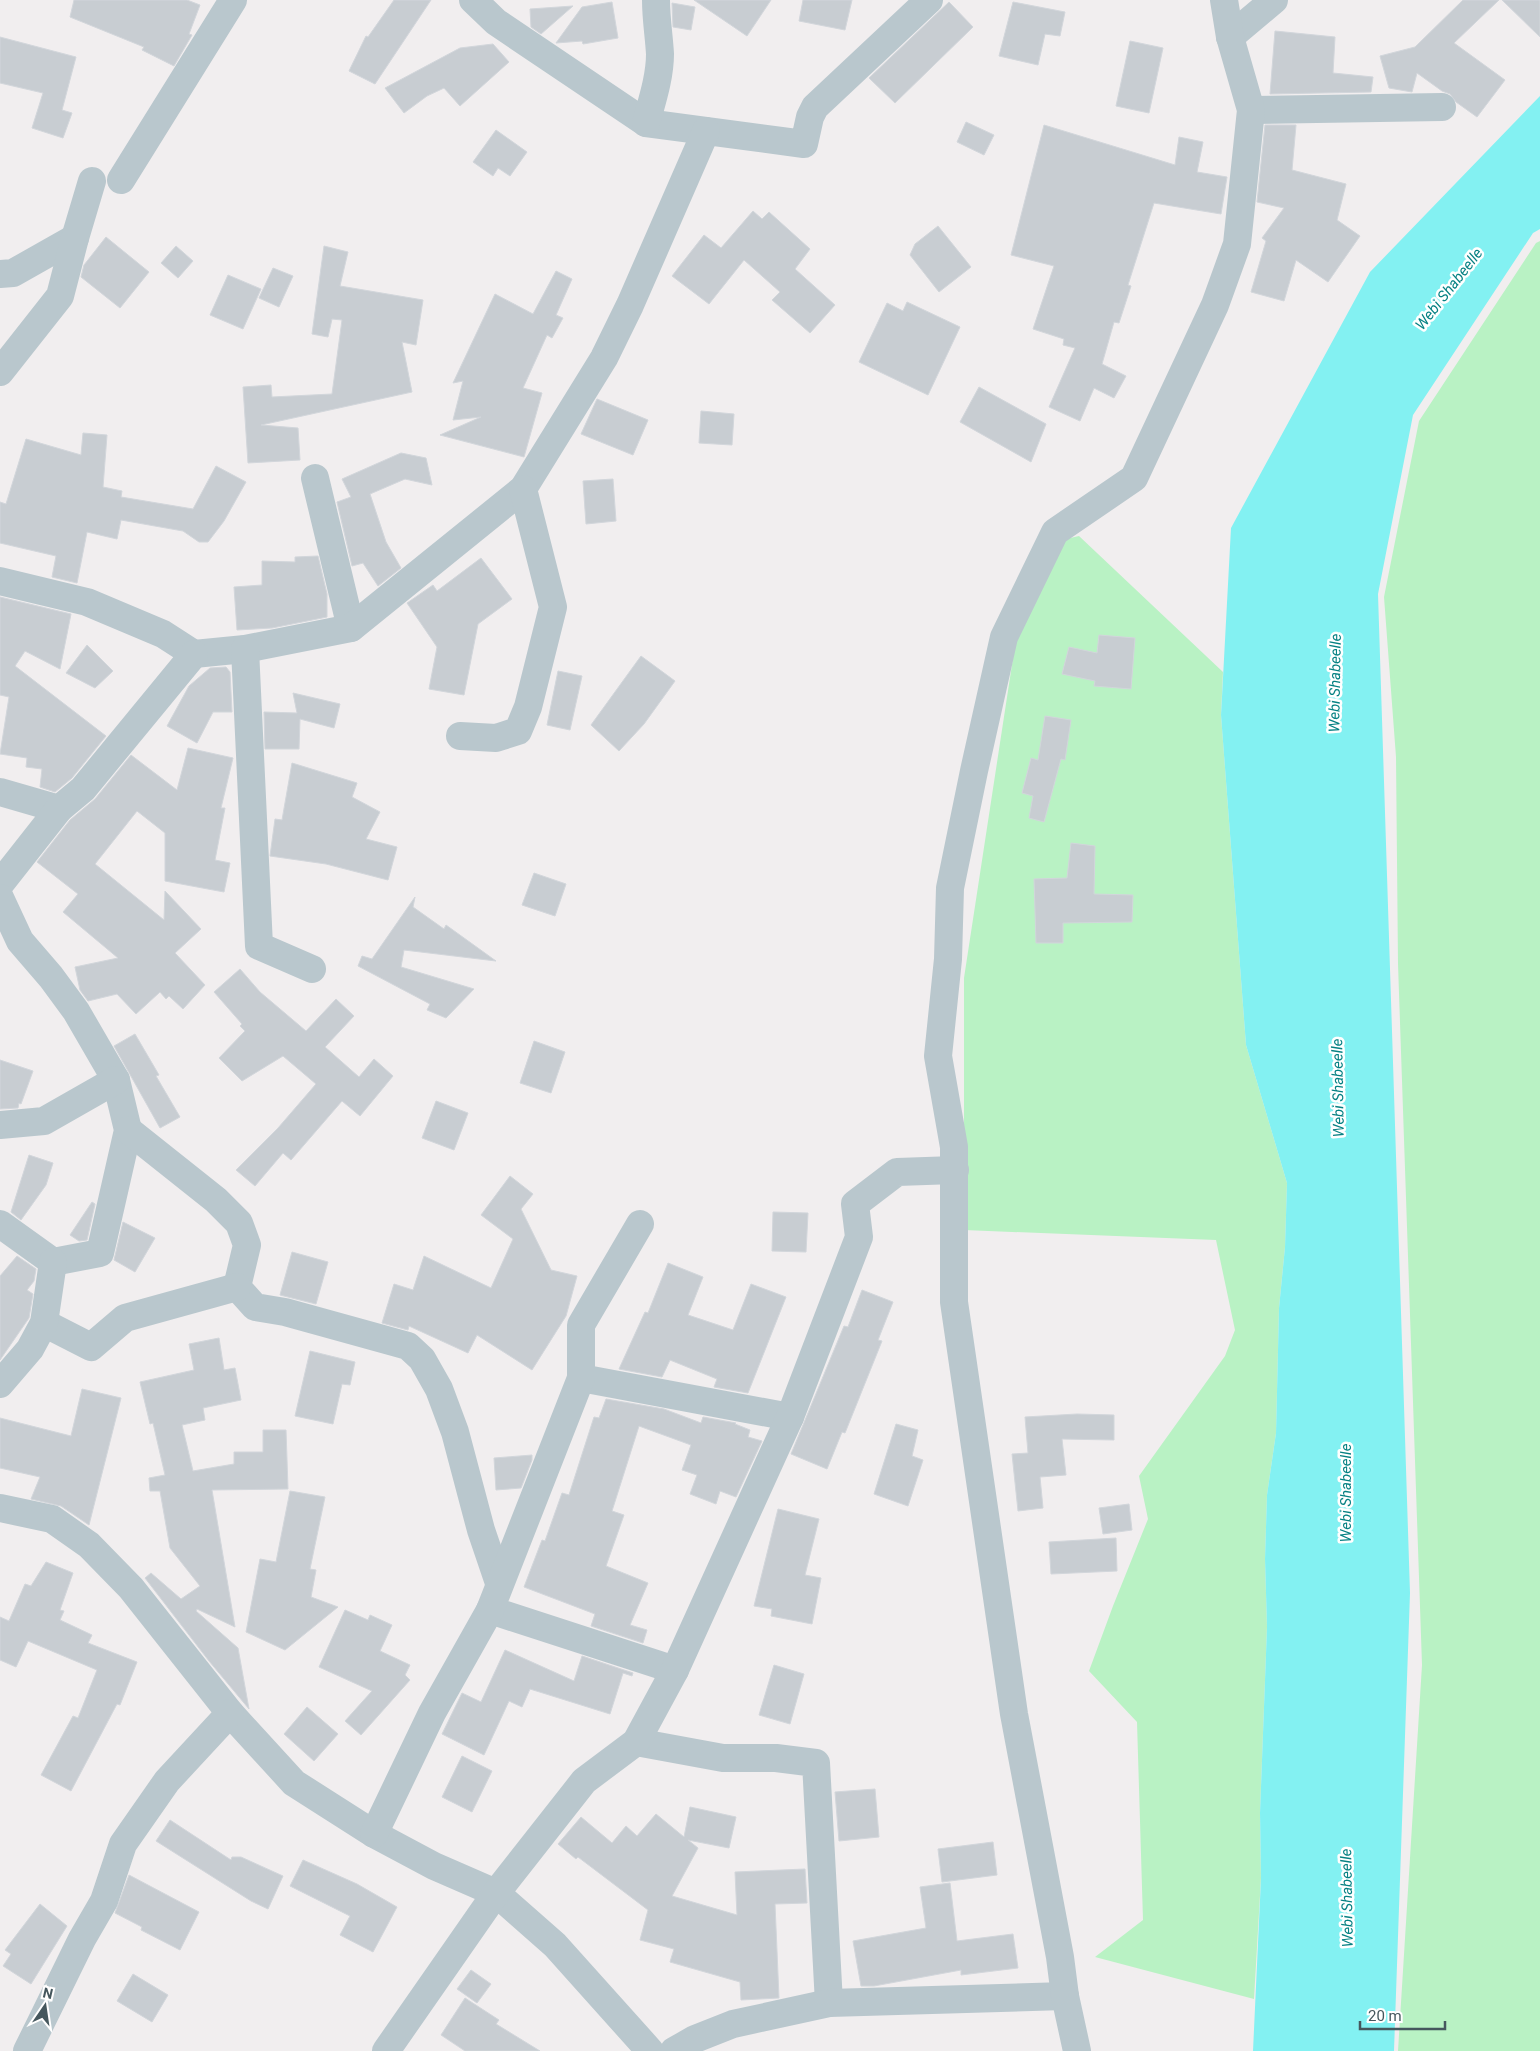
<svg xmlns="http://www.w3.org/2000/svg" width="1540" height="2051" viewBox="0 0 1540 2051" font-family="Roboto,sans-serif">
	<style>
		.green { fill: #b9f2c4 }
		.water { fill: #83f1f2 }
		.building { fill: #c8cdd2; stroke: #d2d6db }
		.lines { fill: none; stroke-linecap: round; stroke-linejoin: round }
		.minor { stroke: #b9c7cd; stroke-width: 28 }
		.labels { text-anchor: middle; dominant-baseline: central; stroke-width: 5; stroke-linejoin: round; paint-order: stroke }
		.water-label { font-size: 15px; font-style: italic; fill: #068183; stroke: #fff }
	</style>
	<rect width="100%" height="100%" fill="#f1eeef"/>
	<g class="green">
		<polygon points="1540,241 1540,2051 1398,2051 1422,1665 1398,964 1396,757 1384,597 1419,421 1536,243"/>
		<polygon points="1079,536 1223,672 1221,715 1246,1045 1287,1183 1285,1247 1279,1308 1276,1433 1267,1495 1265,1559 1267,1627 1260,1813 1261,1878 1254,1999 1095,1957 1143,1920 1137,1722 1089,1671 1113,1606 1148,1519 1139,1476 1225,1356 1235,1330 1216,1240 964,1230 964,978 1017,632 1057,541"/>
	</g>
	<polygon class="water" points="1540,96 1540,229 1533,233 1413,415 1378,594 1410,1593 1394,2051 1253,2051 1261,1878 1260,1813 1267,1627 1265,1559 1267,1495 1276,1433 1279,1308 1285,1247 1287,1183 1246,1045 1221,715 1231,528 1370,272"/>
	<g class="building">
		<polygon points="74,0 187,0 200,5 189,34 192,35 174,66 142,50 144,47 70,17"/>
		<polygon points="394,0 431,0 375,84 349,71 366,36 368,37"/>
		<polygon points="694,0 771,0 747,36"/>
		<polygon points="803,0 852,0 845,30 799,21"/>
		<polygon points="1463,0 1499,0 1454,43 1505,80 1477,117 1456,102 1450,94 1442,91 1417,73 1412,92 1389,88 1380,56 1415,47"/>
		<polygon points="1502,0 1540,0 1540,37"/>
		<polygon points="612,2 618,38 583,44 582,41 556,43 582,7"/>
		<polygon points="949,2 973,27 895,103 869,78"/>
		<polygon points="1013,2 1065,12 1060,36 1045,34 1038,65 999,56"/>
		<polygon points="672,3 695,7 691,30 673,27"/>
		<polygon points="573,6 541,34 531,27 530,9"/>
		<polygon points="1275,31 1335,37 1333,73 1373,77 1371,92 1270,94"/>
		<polygon points="0,37 76,57 62,110 72,113 63,138 32,128 43,93 0,83"/>
		<polygon points="1130,41 1163,48 1149,113 1116,106"/>
		<polygon points="493,44 509,62 460,106 444,88 427,96 404,113 385,88 460,48"/>
		<polygon points="966,122 994,135 984,155 957,142"/>
		<polygon points="1044,125 1175,165 1179,137 1203,142 1197,172 1227,177 1221,214 1154,203 1128,285 1131,286 1119,323 1114,322 1102,364 1126,376 1114,398 1094,388 1080,421 1049,407 1075,348 1063,345 1064,339 1033,329 1054,266 1011,255"/>
		<polygon points="1265,125 1296,125 1292,170 1346,184 1337,220 1360,236 1328,282 1296,260 1284,301 1251,292 1266,241 1262,238 1284,208 1257,202"/>
		<polygon points="496,130 527,152 510,176 498,168 493,176 473,162"/>
		<polygon points="753,211 762,219 769,212 810,249 795,269 835,305 810,333 772,300 780,292 744,260 709,304 672,276 704,235 721,248"/>
		<polygon points="938,226 971,267 939,292 910,255 915,244"/>
		<polygon points="106,237 149,272 120,308 81,277 84,265"/>
		<polygon points="176,246 193,261 178,278 161,263"/>
		<polygon points="324,246 348,252 340,286 423,300 416,345 402,342 412,392 261,425 298,428 300,460 248,463 243,387 271,385 272,397 332,394 342,320 332,319 328,337 312,334"/>
		<polygon points="273,268 293,276 279,307 259,298"/>
		<polygon points="556,271 572,279 556,315 563,318 552,338 547,335 523,388 542,393 524,457 440,435 481,417 453,420 463,381 453,383 495,294 533,314"/>
		<polygon points="228,275 261,289 243,329 210,315"/>
		<polygon points="907,302 960,327 928,395 859,362 887,303 903,311"/>
		<polygon points="979,387 1046,424 1031,462 960,422"/>
		<polygon points="597,399 648,420 633,455 581,434"/>
		<polygon points="701,411 734,414 732,445 699,443"/>
		<polygon points="83,433 107,435 103,487 122,491 121,497 193,509 216,466 246,482 224,521 208,542 199,542 183,531 121,520 117,539 87,532 77,583 52,577 56,556 0,543 0,502 6,504 26,439 81,455"/>
		<polygon points="401,453 426,458 432,485 405,479 370,494 386,542 401,568 378,586 363,563 352,566 337,502 351,497 342,479"/>
		<polygon points="613,479 616,521 586,524 583,481"/>
		<polygon points="318,556 327,594 327,617 272,628 237,630 234,587 262,585 262,561 295,562 295,557"/>
		<polygon points="481,558 512,599 478,624 464,695 429,689 437,647 407,603 433,585 437,591"/>
		<polygon points="0,597 71,614 60,669 25,651 15,666 106,736 72,778 55,792 40,787 42,769 26,767 27,758 0,754 9,697 0,695"/>
		<polygon points="1099,635 1135,638 1131,689 1094,686 1095,681 1062,674 1069,647 1097,653"/>
		<polygon points="87,645 113,671 95,688 66,673"/>
		<polygon points="641,656 675,681 644,724 619,751 591,725"/>
		<polygon points="226,667 230,672 232,712 213,712 197,743 167,726 189,686 210,668"/>
		<polygon points="558,671 582,676 570,730 547,725"/>
		<polygon points="293,693 340,704 334,728 300,719 299,749 265,749 264,712 297,713"/>
		<polygon points="1045,716 1071,720 1065,760 1061,759 1044,822 1029,818 1033,796 1022,793 1031,758 1038,760"/>
		<polygon points="188,748 233,758 221,808 225,808 215,860 230,863 224,892 165,881 165,833 137,811 95,864 164,920 165,891 201,929 175,953 205,985 183,1009 169,996 166,999 160,992 136,1014 117,994 88,1001 80,990 75,967 118,958 63,912 78,894 37,862 70,820 95,799 131,755 177,790"/>
		<polygon points="292,763 357,783 352,797 380,812 366,839 397,847 388,880 326,864 270,856 275,819 282,820"/>
		<polygon points="1071,843 1095,846 1094,894 1133,895 1132,922 1063,923 1063,943 1036,943 1034,879 1067,878"/>
		<polygon points="534,873 566,884 555,916 522,905"/>
		<polygon points="415,897 413,907 444,929 446,925 496,961 404,950 401,967 474,989 446,1018 427,1010 430,1004 358,966 362,956 372,959"/>
		<polygon points="240,969 260,992 306,1031 336,999 354,1016 325,1047 359,1077 374,1059 393,1076 360,1116 342,1101 291,1160 283,1153 255,1186 236,1170 278,1128 316,1084 283,1056 242,1081 219,1058 245,1031 240,1026 242,1024 214,992"/>
		<polygon points="135,1034 159,1075 156,1076 180,1117 160,1128 114,1046"/>
		<polygon points="534,1041 565,1052 551,1093 520,1083"/>
		<polygon points="0,1060 33,1071 21,1104 19,1103 18,1108 0,1109"/>
		<polygon points="436,1101 468,1113 454,1150 422,1138"/>
		<polygon points="29,1155 53,1163 46,1185 21,1220 11,1212"/>
		<polygon points="510,1176 533,1194 521,1209 551,1270 577,1276 566,1316 532,1370 477,1335 468,1353 409,1326 408,1330 382,1323 394,1284 413,1290 424,1256 491,1288 513,1239 481,1215"/>
		<polygon points="92,1202 95,1204 87,1240 79,1241 70,1235"/>
		<polygon points="773,1212 808,1213 806,1252 772,1251"/>
		<polygon points="123,1222 155,1238 135,1272 114,1260"/>
		<polygon points="292,1252 328,1262 316,1304 280,1295"/>
		<polygon points="17,1256 36,1269 34,1281 27,1290 33,1294 29,1318 0,1360 0,1276"/>
		<polygon points="668,1263 703,1277 688,1315 733,1330 751,1284 786,1297 748,1393 714,1387 717,1379 670,1360 662,1377 619,1369 645,1312 648,1313"/>
		<polygon points="862,1290 893,1302 878,1340 882,1341 845,1433 842,1432 827,1469 791,1454 844,1326 848,1327"/>
		<polygon points="219,1338 224,1370 235,1368 241,1400 203,1408 205,1420 182,1425 193,1471 234,1464 234,1452 263,1452 263,1430 286,1430 288,1489 212,1490 235,1627 197,1609 196,1611 238,1648 249,1709 209,1661 145,1578 151,1573 181,1599 200,1586 170,1548 160,1491 150,1491 149,1478 165,1475 153,1423 150,1424 140,1382 194,1370 189,1344"/>
		<polygon points="310,1351 355,1362 350,1385 342,1384 333,1424 295,1416"/>
		<polygon points="82,1389 121,1398 89,1525 61,1506 31,1499 40,1477 0,1468 0,1418 71,1436"/>
		<polygon points="606,1399 664,1409 701,1423 703,1417 736,1423 735,1424 750,1430 748,1437 762,1441 736,1497 720,1491 716,1504 690,1494 697,1475 682,1470 691,1445 639,1426 612,1511 624,1515 606,1566 648,1583 630,1625 647,1630 643,1643 591,1626 595,1614 524,1587 542,1540 545,1541 562,1493 569,1495 594,1417 599,1418"/>
		<polygon points="1077,1414 1114,1415 1114,1440 1062,1439 1066,1475 1040,1477 1043,1508 1018,1511 1012,1454 1028,1453 1025,1417"/>
		<polygon points="896,1424 918,1430 912,1456 923,1460 908,1506 874,1494"/>
		<polygon points="532,1455 532,1460 521,1488 496,1490 494,1458"/>
		<polygon points="290,1491 325,1497 310,1569 316,1570 311,1597 338,1607 285,1650 246,1632 260,1559 276,1562"/>
		<polygon points="1129,1504 1132,1530 1103,1534 1099,1508"/>
		<polygon points="778,1509 819,1519 805,1575 821,1578 812,1624 771,1616 772,1609 754,1606"/>
		<polygon points="1116,1538 1117,1571 1051,1574 1049,1542"/>
		<polygon points="46,1562 73,1573 60,1610 64,1611 60,1620 92,1635 88,1643 137,1662 120,1705 117,1704 71,1791 41,1775 73,1716 78,1718 97,1670 28,1641 16,1667 0,1660 0,1617 9,1621 25,1584 31,1586"/>
		<polygon points="345,1610 368,1620 370,1615 392,1625 380,1651 410,1665 405,1675 410,1680 361,1735 345,1721 372,1691 319,1667"/>
		<polygon points="505,1650 574,1681 582,1656 633,1673 632,1676 623,1673 610,1714 530,1689 522,1707 509,1701 484,1755 442,1734 462,1693 481,1702"/>
		<polygon points="774,1665 804,1674 790,1724 759,1715"/>
		<polygon points="307,1707 338,1734 314,1761 284,1734"/>
		<polygon points="462,1756 492,1771 472,1812 442,1797"/>
		<polygon points="875,1789 879,1837 839,1841 835,1792"/>
		<polygon points="690,1807 736,1817 729,1848 688,1840 698,1848 672,1896 737,1915 735,1872 805,1869 807,1903 775,1904 779,1998 741,2000 740,1982 670,1962 674,1949 640,1940 648,1910 578,1857 576,1859 558,1844 581,1817 612,1843 626,1826 637,1836 656,1814 684,1837"/>
		<polygon points="170,1820 231,1860 232,1857 241,1857 283,1876 268,1909 251,1901 156,1841"/>
		<polygon points="993,1842 997,1875 942,1882 938,1849"/>
		<polygon points="303,1860 357,1884 397,1907 373,1952 340,1935 350,1916 290,1886"/>
		<polygon points="129,1875 199,1912 180,1950 141,1930 142,1927 115,1913"/>
		<polygon points="950,1883 957,1941 1013,1934 1018,1968 961,1975 961,1970 874,1986 861,1986 853,1941 926,1928 920,1887"/>
		<polygon points="40,1904 67,1926 31,1984 3,1966 11,1954 5,1950"/>
		<polygon points="471,1970 491,1984 477,2003 457,1989"/>
		<polygon points="133,1974 168,1995 152,2022 117,2001"/>
		<polygon points="465,1998 499,2020 496,2024 540,2051 465,2051 441,2035"/>
	</g>
	<g class="lines">
		<g class="minor">
			<polyline points="473,0 496,22 646,123 804,144 810,117 815,107 929,0"/>
			<polyline points="1230,37 1274,0"/>
			<polyline points="1251,110 1442,107"/>
			<path d="M646,123C652,101 660,77 660,54C659,36 656,19 656,0"/>
			<polyline points="121,180 233,0"/>
			<polyline points="0,274 13,273 75,238"/>
			<polyline points="0,372 60,296 75,238 92,181"/>
			<polyline points="315,478 351,628"/>
			<polyline points="0,581 87,602 163,634 194,654 245,649 351,628 523,489 604,358 630,305 706,131"/>
			<polyline points="245,649 259,946 312,969"/>
			<polyline points="460,736 496,738 518,731 528,707 553,607 523,489"/>
			<polyline points="0,792 59,809"/>
			<polyline points="0,884 59,809 83,789 194,654"/>
			<polyline points="0,898 20,941 51,977 76,1011 116,1080 128,1130 100,1253 53,1262 0,1224"/>
			<polyline points="0,1125 44,1121 116,1080"/>
			<polyline points="128,1130 216,1200 239,1223 247,1245 237,1287 255,1307 285,1312 408,1346 422,1359 439,1389 455,1432 481,1530 499,1583"/>
			<polyline points="44,1323 91,1347 125,1318 237,1287"/>
			<polyline points="581,1378 790,1417"/>
			<polyline points="0,1384 30,1349 44,1323 53,1262"/>
			<polyline points="0,1508 52,1519 89,1545 131,1588 230,1713 294,1783 374,1834 434,1866 496,1893 555,1945 650,2051"/>
			<polyline points="490,1610 675,1670"/>
			<polyline points="636,1742 723,1758 776,1758 816,1763 829,2003"/>
			<polyline points="374,1834 432,1713 490,1610 581,1378 581,1325 640,1224"/>
			<polyline points="27,2051 82,1939 104,1901 123,1844 167,1781 230,1713"/>
			<polyline points="386,2051 496,1893 584,1781 636,1742 675,1670 790,1417 859,1237 855,1204 897,1172 955,1170"/>
			<polyline points="674,2051 695,2039 733,2024 829,2003 1065,1996"/>
			<polyline points="1077,2051 1065,1996 1060,1957 1014,1714 954,1302 954,1147 938,1056 948,959 950,888 974,771 1004,637 1055,532 1134,478 1215,305 1237,244 1251,110 1230,37 1224,0"/>
		</g>
	</g>
	<g class="labels">
		<g class="water-label">
			<text transform="translate(1449 289) rotate(-52)">Webi Shabeelle</text>
			<text transform="translate(1335 683) rotate(-89)">Webi Shabeelle</text>
			<text transform="translate(1338 1088) rotate(-91)">Webi Shabeelle</text>
			<text transform="translate(1346 1493) rotate(-90)">Webi Shabeelle</text>
			<text transform="translate(1347 1898) rotate(-91)">Webi Shabeelle</text>
		</g>
	</g>
	<g transform="translate(45 2006) rotate(13)" stroke="#ffffff" stroke-width="4" paint-order="stroke">
	<path d="M0-4L9 19L0 12L-9 19Z" fill="#45575d"/>
	<text y="-8" font-size="14" font-weight="bold" text-anchor="middle" fill="#45575d">N</text>
	</g>
	<path d="M1360 2021v8h85v-8" fill="none" stroke="#45575d" stroke-width="2.5"/>
	<text x="1368" y="2021" font-size="15" fill="#45575d" stroke="#ffffff" stroke-width="4" paint-order="stroke">20 m</text>
</svg>
